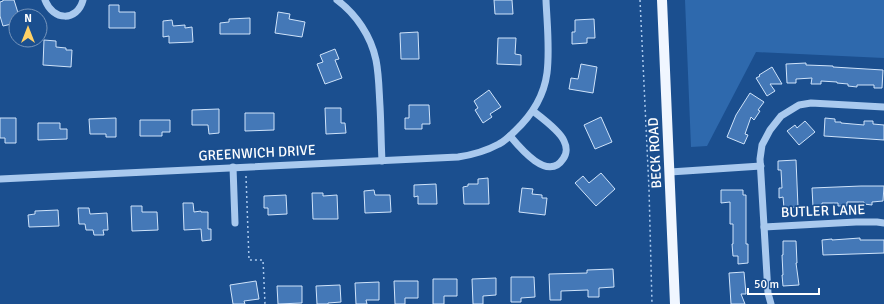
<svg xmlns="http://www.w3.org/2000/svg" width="884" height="304" viewBox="0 0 884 304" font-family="Signika,sans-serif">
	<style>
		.green { fill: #2e69ad }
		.building { fill: #4478b7; stroke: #cfe3fa }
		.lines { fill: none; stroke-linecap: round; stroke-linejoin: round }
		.path { stroke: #a9c9ee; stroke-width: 1.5; stroke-dasharray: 2 3; stroke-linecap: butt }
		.minor { stroke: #a9c9ee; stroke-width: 7 }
		.major { stroke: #f0f6ff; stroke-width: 10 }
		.labels { text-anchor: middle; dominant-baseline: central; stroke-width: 3.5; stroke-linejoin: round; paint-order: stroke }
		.street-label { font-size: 14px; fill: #fff; stroke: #1b4f8f }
	</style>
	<rect width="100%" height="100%" fill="#1b4f8f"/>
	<polygon class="green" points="685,0 884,0 884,58 756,52 707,146 691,147"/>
	<g class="building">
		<polygon points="3,0 14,0 19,16 16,16 16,23 3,26 0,16 0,2 3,1"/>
		<polygon points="494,0 512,0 513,14 495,14"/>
		<polygon points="109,5 119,5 119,12 135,12 135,28 109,28"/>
		<polygon points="278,12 290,14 289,19 305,22 302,37 275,33"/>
		<polygon points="250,18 250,34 220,34 220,23 229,22 229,19"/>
		<polygon points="594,19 595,38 587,38 587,43 572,44 572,32 575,32 575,20"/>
		<polygon points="172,20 173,26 185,25 185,28 192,27 193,42 169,43 169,36 163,37 163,21"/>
		<polygon points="418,32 419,59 401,59 400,33"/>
		<polygon points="498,38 516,38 515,54 521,55 521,65 497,64"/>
		<polygon points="44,40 56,41 56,47 66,48 66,50 72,50 71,67 43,65"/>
		<polygon points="335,49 339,59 335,60 342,78 325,84 317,64 323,62 320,55"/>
		<polygon points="806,63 806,65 833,66 833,67 883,70 882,88 874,88 874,85 857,85 857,87 848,86 848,84 837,83 837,82 821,81 821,84 811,84 812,78 796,79 796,83 787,83 786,64"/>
		<polygon points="581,64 597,67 593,93 569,89 571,78 578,79"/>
		<polygon points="772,67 782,84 770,84 775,91 767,96 756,78 760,76 759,75"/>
		<polygon points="489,90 501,107 490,114 492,117 483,123 475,110 478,108 474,101"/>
		<polygon points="750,93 764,102 758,110 760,111 754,120 751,117 745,134 748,135 744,144 727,137 736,115"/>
		<polygon points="409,105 429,105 430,124 422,124 422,129 405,129 405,118 409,118"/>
		<polygon points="325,108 341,108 341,123 345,123 346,133 326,134"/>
		<polygon points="219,109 219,133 209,134 208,125 192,125 192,110"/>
		<polygon points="245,113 274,113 274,130 245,131"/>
		<polygon points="601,117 612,142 595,149 584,125"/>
		<polygon points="0,118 16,118 16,143 5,143 5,138 0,138"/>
		<polygon points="116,118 116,137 106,137 106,134 90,134 89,119"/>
		<polygon points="825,118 835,119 835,122 841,122 841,123 864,125 864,121 873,121 873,124 884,125 884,140 824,136"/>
		<polygon points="140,120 170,120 170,132 162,132 162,136 140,136"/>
		<polygon points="805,121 815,132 799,145 787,131 795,125 797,128"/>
		<polygon points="38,123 60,123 60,129 67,129 67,139 38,140"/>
		<polygon points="796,160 798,207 784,208 783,197 779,198 779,188 782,188 781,170 778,170 778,161"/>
		<polygon points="601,173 615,189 596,206 575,183 583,176 589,183"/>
		<polygon points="488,178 489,204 464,204 463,187 468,186 468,184 478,184 478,179"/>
		<polygon points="436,184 437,204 418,204 418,196 414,197 414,185"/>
		<polygon points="861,186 884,186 883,201 872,202 872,205 864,204 864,202 847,202 847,206 838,206 838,203 822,203 822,207 813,207 812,188"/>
		<polygon points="522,188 533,189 532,194 542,195 542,198 547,198 545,215 519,212"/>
		<polygon points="374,190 375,195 390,195 391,212 365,213 364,191"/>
		<polygon points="721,190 743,190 743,195 746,195 746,244 748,244 748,263 738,264 738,256 733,256 732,244 733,244 733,224 730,224 730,202 721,203"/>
		<polygon points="312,193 323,193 323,196 337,195 338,219 313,219"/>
		<polygon points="286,195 287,214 268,215 268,208 264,208 264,196"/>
		<polygon points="183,203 193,203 194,212 201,211 201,212 208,212 208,229 211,229 211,240 202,241 201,229 184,230"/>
		<polygon points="131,206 142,206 142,212 157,212 158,230 132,231"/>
		<polygon points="78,208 89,208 90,214 107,213 108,230 103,230 104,235 94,235 93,230 86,230 85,224 79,224"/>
		<polygon points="58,210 59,226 29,227 28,215 35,214 35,211"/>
		<polygon points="860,238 860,240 884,240 884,253 823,255 822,240 832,239 832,240"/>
		<polygon points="783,241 796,241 797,263 796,263 799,285 783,286 782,275 783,275 782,255 783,255"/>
		<polygon points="613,269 614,287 599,288 599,297 588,297 588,290 561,291 561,300 550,300 549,274 587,273 587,270"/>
		<polygon points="744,272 746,294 741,294 745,304 731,304 729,273"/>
		<polygon points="511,277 534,277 535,297 521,298 521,302 511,302"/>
		<polygon points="496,278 496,295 483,296 483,304 473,304 472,279"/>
		<polygon points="433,279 457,279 457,296 444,296 444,304 433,304"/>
		<polygon points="256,281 259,299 244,301 245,304 233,304 230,285"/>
		<polygon points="394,281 418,281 418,298 405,298 405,304 395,304"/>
		<polygon points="379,282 379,300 366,300 367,304 356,304 355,283"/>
		<polygon points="340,285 341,302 328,303 328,304 317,304 316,286"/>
		<polygon points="277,286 302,286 302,303 278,304"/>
	</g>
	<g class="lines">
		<g class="path">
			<polyline points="640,0 649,189 652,304"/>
			<polyline points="246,176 249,260 263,260 265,304"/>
		</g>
		<g class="minor">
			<path d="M45,0C53,21 77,22 83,0"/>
			<path d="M337,0C356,14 371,36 376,60C379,75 379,91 380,106C381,124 381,142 382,161"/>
			<path d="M510,136C520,148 548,182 563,159C567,154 567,147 564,141C560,131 542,118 533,111"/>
			<polyline points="233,167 235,223"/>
			<polyline points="670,172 761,166"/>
			<path d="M0,179L458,157C472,155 486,151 499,144C505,141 510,136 515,131C532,115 544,96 547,73C550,49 547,24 546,0"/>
			<polyline points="764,227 856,222 877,222 884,223"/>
			<polyline points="771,304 768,293 760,159 762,145 770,130 781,116 799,105 811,103 884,107"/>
		</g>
		<polyline class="major" points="662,0 675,304"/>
	</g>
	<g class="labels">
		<g class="street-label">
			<text transform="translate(257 153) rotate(-3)">GREENWICH DRIVE</text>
			<text transform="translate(655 153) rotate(-93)">BECK ROAD</text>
			<text transform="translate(823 211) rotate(-2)">BUTLER LANE</text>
		</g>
	</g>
	<g transform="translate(28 28)"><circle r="19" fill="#1b4f8f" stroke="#7695bc"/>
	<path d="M0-3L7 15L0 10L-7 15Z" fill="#ffd166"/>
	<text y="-6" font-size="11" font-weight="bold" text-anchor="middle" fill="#ffffff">N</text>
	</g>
	<path d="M748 288v6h71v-6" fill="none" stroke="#ffffff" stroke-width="2"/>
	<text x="754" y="288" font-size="12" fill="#ffffff" stroke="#1b4f8f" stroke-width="3" paint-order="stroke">50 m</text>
</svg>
